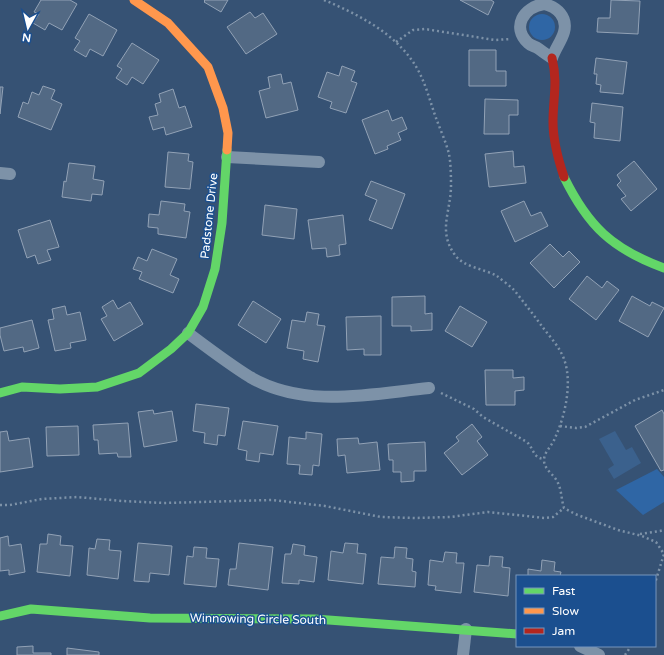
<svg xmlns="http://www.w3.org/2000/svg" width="664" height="655" viewBox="0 0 664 655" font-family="'Varela Round',sans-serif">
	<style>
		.green { fill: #2f66a5 }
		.water { fill: #3b618d }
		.building { fill: #526984; stroke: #92a2b6 }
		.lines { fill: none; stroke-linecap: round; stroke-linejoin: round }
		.path { stroke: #7d92a8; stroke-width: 2.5; stroke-dasharray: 2 3; stroke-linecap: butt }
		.street { stroke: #7d92a8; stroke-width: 12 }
		.fast { stroke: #63d668; stroke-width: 9 }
		.slow { stroke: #ff974d; stroke-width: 9 }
		.jam { stroke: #b3261e; stroke-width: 9 }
		.labels { text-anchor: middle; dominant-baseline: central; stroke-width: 3; stroke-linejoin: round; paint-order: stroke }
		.street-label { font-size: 12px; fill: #fff; stroke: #1b4f8f }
	</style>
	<rect width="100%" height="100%" fill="#365274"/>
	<g class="green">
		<circle cx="542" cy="27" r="13"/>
		<polygon points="657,469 664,477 664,502 643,515 616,490"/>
	</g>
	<polygon class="water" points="615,431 626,450 632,447 641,463 614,479 608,469 614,465 599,439"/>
	<g class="building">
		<polygon points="41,0 70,0 77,4 62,30 49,23 45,30 33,23 39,14 34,12"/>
		<polygon points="204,0 228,0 221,12 204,2 205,1"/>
		<polygon points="460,0 491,0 494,2 488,15"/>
		<polygon points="611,0 640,1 638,34 597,32 598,18 610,18"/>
		<polygon points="250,12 255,18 263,13 277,34 246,54 227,27"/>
		<polygon points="89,14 117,30 103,56 90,49 86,57 74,50 80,41 75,38"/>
		<polygon points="132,43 159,60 143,84 132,77 127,85 116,78 122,69 117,66"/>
		<polygon points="469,50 496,50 496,71 506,71 506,86 469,86"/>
		<polygon points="596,58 627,62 623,94 600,92 601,85 596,84 597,74 594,74"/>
		<polygon points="342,66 355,71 351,81 357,83 346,113 330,108 332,102 318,97 327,72 339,76"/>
		<polygon points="281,74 283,84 291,82 298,110 266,118 259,91 270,88 268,77"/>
		<polygon points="43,86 55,90 51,99 62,104 51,130 18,117 23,102 28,104 32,92 39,95"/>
		<polygon points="0,87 3,87 0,114"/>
		<polygon points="173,89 179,108 185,106 192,127 166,135 164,127 153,130 149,117 158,115 155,104 161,102 159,94"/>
		<polygon points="485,99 518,100 518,115 509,115 509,134 484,134"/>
		<polygon points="592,103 623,107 620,141 594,138 595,123 590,122"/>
		<polygon points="388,110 392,121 402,117 407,129 398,133 401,140 387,146 388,149 375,154 362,120"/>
		<polygon points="513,151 514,167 524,166 526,183 489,187 485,154"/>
		<polygon points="168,152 189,154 188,161 193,162 190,189 165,187"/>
		<polygon points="634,161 657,189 631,211 621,199 626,196 617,185 621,181 617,175"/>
		<polygon points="69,163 95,166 93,179 104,181 102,195 92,194 91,201 62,197 64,181 66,182"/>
		<polygon points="371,181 405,194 392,229 369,220 377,200 365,195"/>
		<polygon points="161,201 185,204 184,211 190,212 186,238 158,234 158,228 148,227 149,214 159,215"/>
		<polygon points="524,201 531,216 541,212 548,226 515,242 501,211"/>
		<polygon points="265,205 297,209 294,239 262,235"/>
		<polygon points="343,215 346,244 339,245 340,255 327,257 326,248 312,249 308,220"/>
		<polygon points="50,220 59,247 47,250 51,260 38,264 35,255 27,258 18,230"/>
		<polygon points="550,244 563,257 569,251 580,262 554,288 530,263"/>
		<polygon points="152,249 177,259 170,275 179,279 173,293 139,279 142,272 133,269 138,257 147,261"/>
		<polygon points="587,276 602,288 607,281 619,290 596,320 569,299"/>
		<polygon points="425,296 425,314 432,313 432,330 411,331 411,326 392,326 392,297"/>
		<polygon points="632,296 650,306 652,302 664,308 648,337 619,321"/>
		<polygon points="113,300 118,309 130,302 143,324 114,341 101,319 107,316 102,307"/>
		<polygon points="253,301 281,319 266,343 238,325"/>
		<polygon points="65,306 67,315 80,312 86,340 70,343 71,348 55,351 48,320 54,319 52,309"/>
		<polygon points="460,306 487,322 472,347 445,331"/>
		<polygon points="307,312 319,314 317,325 325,326 318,362 303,359 304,351 287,348 292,320 305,322"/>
		<polygon points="381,316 381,355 364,355 364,349 347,350 346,317"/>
		<polygon points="32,320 39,348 24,352 23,347 4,351 0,335 0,328"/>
		<polygon points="485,370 513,370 513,378 524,377 524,390 515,391 515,405 486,405"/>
		<polygon points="196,404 229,408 225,436 218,435 217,445 204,443 205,433 193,431"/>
		<polygon points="153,410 154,414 172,411 177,441 144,447 138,412"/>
		<polygon points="662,410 664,414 664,470 661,471 635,426"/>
		<polygon points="243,421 278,426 273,455 260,453 259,462 246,460 247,451 238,449"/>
		<polygon points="128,423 131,457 118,457 117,453 99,454 98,440 94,440 93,425"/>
		<polygon points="472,424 482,437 477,441 488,455 462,475 444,453 459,441 456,437"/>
		<polygon points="78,426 79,455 47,456 46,427"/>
		<polygon points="7,431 9,441 29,438 33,467 0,472 0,432"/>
		<polygon points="306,432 322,434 319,466 313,465 312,475 299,474 300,465 287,464 289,437 306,439"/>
		<polygon points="358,438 359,444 377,442 380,470 347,473 345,455 338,456 337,439"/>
		<polygon points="425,442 426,471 414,471 414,481 401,482 401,472 393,472 393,460 389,460 388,444"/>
		<polygon points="48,534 61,536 60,545 73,546 70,576 37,572 40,544 47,544"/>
		<polygon points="8,536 9,546 21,544 25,572 9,575 9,570 0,571 0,538"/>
		<polygon points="97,539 110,540 109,550 121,551 118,579 87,575 89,548 95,549"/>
		<polygon points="138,543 172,546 169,575 150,573 149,582 134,581"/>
		<polygon points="239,543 273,547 268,590 228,585 230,569 236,569"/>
		<polygon points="345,543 358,544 357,553 366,554 363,584 328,580 331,551 343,553"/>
		<polygon points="293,544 305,546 304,555 317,557 314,582 299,580 299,584 282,583 285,554 291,554"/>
		<polygon points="194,547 207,548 206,558 219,559 216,587 184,584 187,556 193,557"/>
		<polygon points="395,547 407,548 406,558 413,559 412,571 416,572 415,587 378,584 381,557 394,558"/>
		<polygon points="445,552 457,553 456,563 464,563 461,593 435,590 436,586 428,585 430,560 443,562"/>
		<polygon points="490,556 503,557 502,567 510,568 508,596 474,592 477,565 489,566"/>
		<polygon points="542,560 555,562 554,571 561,572 560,576 528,576 528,569 541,571"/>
		<polygon points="33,646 33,653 51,653 51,655 17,655 17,647"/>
		<polygon points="67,648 99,652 99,655 67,655"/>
	</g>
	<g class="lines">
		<g class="path">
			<path d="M324,0C362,16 403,37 421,76C427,89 431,104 436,118C440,129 446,142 449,154C451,164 451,178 451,188C450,213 438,232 455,255C463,267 485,269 497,276C502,280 509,285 514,290C523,301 532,313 541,325C549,336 561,348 565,362C572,385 565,416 555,438C552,446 544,452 544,460C544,469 553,474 557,481C562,490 561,499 564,508L575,514L618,530L642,536L656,542L664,554L655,583"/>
			<polyline points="396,42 413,30 425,29 495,40 511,39"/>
			<path d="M441,393L474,409L483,417L527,442C534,449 533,458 544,459"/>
			<polyline points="560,426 576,428 585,427 635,400 664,390"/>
			<polyline points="0,505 10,505 42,499 77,497 122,501 164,503 272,500 325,506 381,517 415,518 450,517 488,512 545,518 553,517 564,508"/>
			<polyline points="640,534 660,531 664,530"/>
			<polyline points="625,655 631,646"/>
		</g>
		<g class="street">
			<path d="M544,4C557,7 568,17 564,32C562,40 555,49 552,58C547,55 543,52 539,49C535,46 531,46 528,43C511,27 524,7 544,4Z"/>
			<polyline points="227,157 319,162"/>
			<polyline points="0,173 10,174"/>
			<path d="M188,333C208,348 229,364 250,377C305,409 370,394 429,388"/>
			<polyline points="580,646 599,655"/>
			<polyline points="463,655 466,629"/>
		</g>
		<g class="fast">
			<path d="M564,177C588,226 612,249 664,268"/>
			<polyline points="0,393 22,387 60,389 97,387 139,373 171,349 188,333 203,307 215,269 222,223 227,150"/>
			<polyline points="0,616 31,609 150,618 315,619 517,634"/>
		</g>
		<polyline class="slow" points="134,0 168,23 208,67 223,108 228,133 227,150"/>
		<path class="jam" d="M552,58C558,83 553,98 553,122C553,141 558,159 564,177"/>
	</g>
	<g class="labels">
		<g class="street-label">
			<text transform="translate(209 216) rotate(-84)">Padstone Drive</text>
			<text transform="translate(258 619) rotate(1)">Winnowing Circle South</text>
		</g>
	</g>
	<rect x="516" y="575" width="140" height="72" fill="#1b4f8f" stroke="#7695bc"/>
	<rect x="524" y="588" width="20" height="6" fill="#63d668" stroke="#7695bc"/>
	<text x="552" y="595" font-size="12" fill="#ffffff">Fast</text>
	<rect x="524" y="608" width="20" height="6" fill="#ff974d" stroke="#7695bc"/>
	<text x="552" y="615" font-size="12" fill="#ffffff">Slow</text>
	<rect x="524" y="628" width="20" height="6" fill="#b3261e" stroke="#7695bc"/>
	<text x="552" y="635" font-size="12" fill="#ffffff">Jam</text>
	<g transform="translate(28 28) rotate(188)" stroke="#1b4f8f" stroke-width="3" paint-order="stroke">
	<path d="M0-3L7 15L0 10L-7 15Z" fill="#ffffff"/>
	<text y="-6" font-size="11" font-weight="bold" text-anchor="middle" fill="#ffffff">N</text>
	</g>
</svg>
